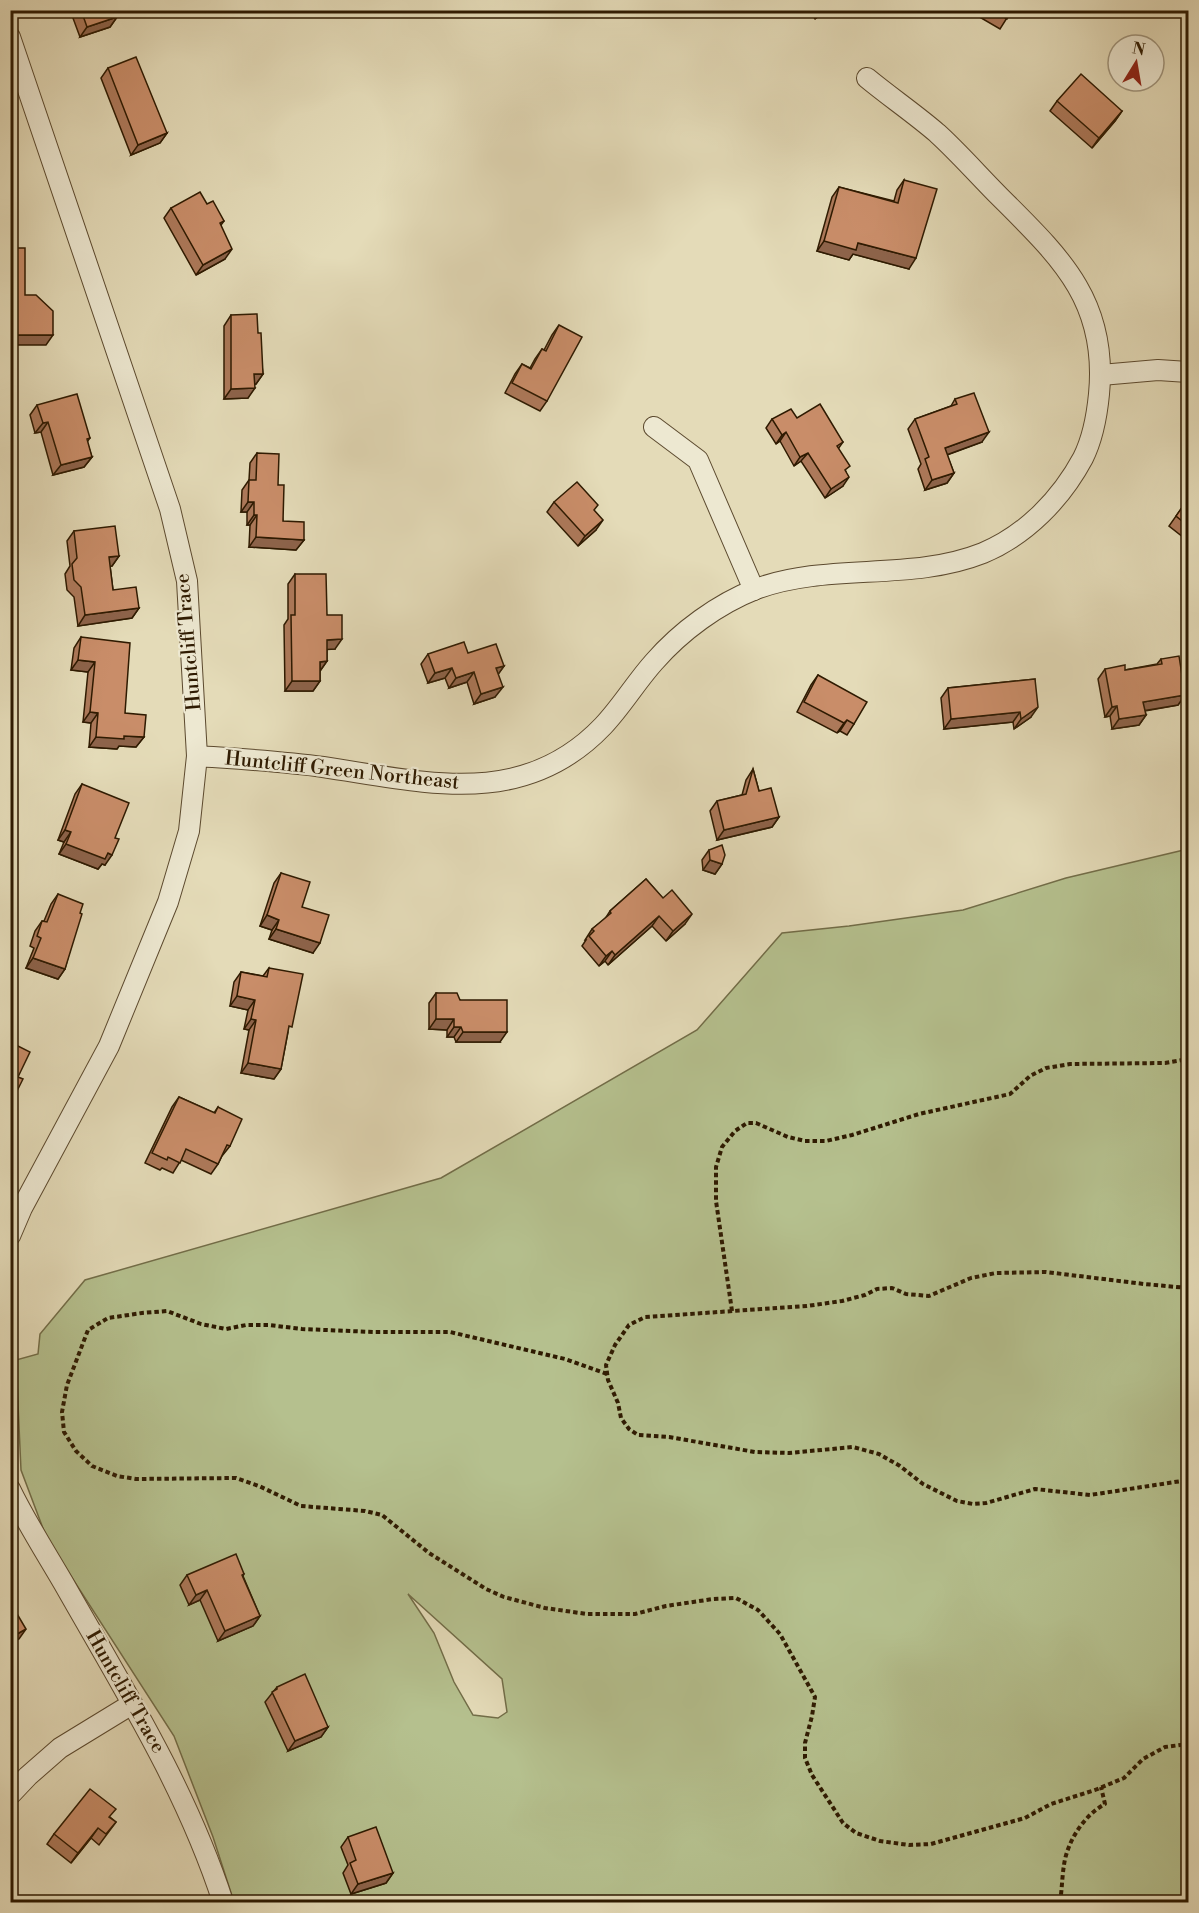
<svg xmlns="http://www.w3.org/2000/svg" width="1199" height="1913" viewBox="0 0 1199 1913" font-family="'Libre Bodoni',serif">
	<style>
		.green { fill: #b5c08e; stroke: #726d48; stroke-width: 1.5; fill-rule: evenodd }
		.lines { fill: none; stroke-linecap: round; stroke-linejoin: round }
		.minor-casing { stroke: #5c4a2f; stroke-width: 22 }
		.path { stroke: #2e1a01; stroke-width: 4; stroke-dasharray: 4.5 3; stroke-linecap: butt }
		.minor { stroke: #ede8d1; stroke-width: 20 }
		.wall { fill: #ad795a; stroke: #2e1a01; stroke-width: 1.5 }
		.shaded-wall { fill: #8d634a; stroke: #2e1a01; stroke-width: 1.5 }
		.building { fill: #c98d69; stroke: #2e1a01; stroke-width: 1.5 }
		.labels { text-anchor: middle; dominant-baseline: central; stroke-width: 4.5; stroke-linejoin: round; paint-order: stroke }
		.street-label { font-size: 20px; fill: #2e1a01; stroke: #ede8d1 }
	</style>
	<rect width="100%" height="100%" fill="#e4dbb8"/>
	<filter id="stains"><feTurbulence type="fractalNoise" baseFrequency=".00333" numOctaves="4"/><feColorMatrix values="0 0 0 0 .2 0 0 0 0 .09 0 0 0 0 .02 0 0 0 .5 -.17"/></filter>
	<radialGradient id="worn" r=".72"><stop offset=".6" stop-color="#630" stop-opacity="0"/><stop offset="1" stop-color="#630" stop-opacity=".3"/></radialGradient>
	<path class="green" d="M1188,849V1902H234L213,1837L174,1736L47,1539L21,1470L16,1360L38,1354L40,1334L85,1280L441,1178L697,1030L782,933L849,926L963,910L1066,878ZM408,1594L502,1679L507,1712L498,1718L473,1715L454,1682L434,1633Z"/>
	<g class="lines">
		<g class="minor-casing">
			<g id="minor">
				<polyline points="10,37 170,509 187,581 197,756 189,831 168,902 109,1046 22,1208 10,1236"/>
				<polyline points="1101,375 1158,370 1188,372"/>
				<polyline points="654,427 698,460 754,590"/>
				<path d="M197,756C240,759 281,761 323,767C425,782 523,810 603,726C622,706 636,682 654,662C681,631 718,604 756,589C829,562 910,582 983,553C1026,535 1061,499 1083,458C1093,438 1097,415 1099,394C1108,301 1060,257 1000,197C979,176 959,153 937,133C915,114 890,97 867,78"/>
				<path d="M10,1489C26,1522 46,1553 64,1584C123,1688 186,1788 223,1902"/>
				<polyline points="10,1795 28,1776 60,1748 132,1704"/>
			</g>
		</g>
		<g class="path">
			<polyline points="1188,1288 1144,1284 1046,1272 996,1273 971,1278 929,1296 906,1294 892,1288 877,1289 865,1295 842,1301 807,1306 645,1317 629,1325 615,1345 606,1365 608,1380 618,1403 621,1418 629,1429 638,1435 669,1437 755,1452 789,1453 853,1447 879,1454 900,1466 923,1484 957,1501 973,1504 986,1503 1035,1489 1090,1495 1188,1480"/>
			<polyline points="732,1311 716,1201 716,1167 722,1147 735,1131 747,1123 756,1123 788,1137 805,1141 826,1141 852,1135 919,1114 1010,1094 1030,1076 1046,1068 1070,1064 1165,1063 1188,1059"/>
			<polyline points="607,1374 565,1359 450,1332 373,1332 302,1329 269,1325 246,1325 226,1329 201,1324 167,1311 142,1313 108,1318 88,1330 67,1385 62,1412 64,1432 76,1451 92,1466 117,1476 136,1479 236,1478 259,1486 301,1506 365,1511 382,1515 429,1553 486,1589 504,1597 545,1608 587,1614 635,1614 666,1606 713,1599 736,1598 758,1610 780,1634 815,1697 812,1716 805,1743 805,1758 812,1775 843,1823 856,1833 880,1841 909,1845 931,1844 1025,1818 1051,1804 1095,1790 1124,1778 1143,1759 1165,1747 1188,1744"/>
			<path d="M1060,1902C1062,1890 1062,1877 1064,1865C1067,1842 1084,1815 1105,1804L1101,1787"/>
		</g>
		<use href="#minor" class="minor"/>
	</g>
	<g class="wall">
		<polygon points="70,10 115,10 117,17 110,27 80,37"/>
		<polygon points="809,10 826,10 815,19"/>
		<polygon points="976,10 1012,10 1000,29 976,15 978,12"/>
		<polygon points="108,68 167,133 160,143 131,155 101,78"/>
		<polygon points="1057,101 1122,111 1115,121 1092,148 1050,111"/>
		<polygon points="904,180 909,269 853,254 849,260 817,251 832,197 839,187 894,201 897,190"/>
		<polygon points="207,204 224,221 221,225 225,259 196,275 164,218 171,208"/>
		<polygon points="231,315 258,333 263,374 256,384 255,384 248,398 224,399 224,326"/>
		<polygon points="559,325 547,401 540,411 505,393 515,374 522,364 530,368 535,359 542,349 544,350 552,335"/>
		<polygon points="955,399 982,442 947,455 954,473 947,483 925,490 918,469 921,464 908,429 915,419 951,406"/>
		<polygon points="37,405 90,438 87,442 92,457 84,467 53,475 41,432 35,433 30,415"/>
		<polygon points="797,418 843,442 838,449 846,472 843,486 825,498 801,461 794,466 780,441 776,444 766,428 772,419"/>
		<polygon points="257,453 278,485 283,521 304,540 296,550 249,547 250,525 247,525 247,512 241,512 242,490 249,480 250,463"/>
		<polygon points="1188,499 1188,541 1169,526"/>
		<polygon points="554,502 594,510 596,530 578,546 547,512"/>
		<polygon points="74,531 119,556 112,566 110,566 113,590 139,608 132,618 78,626 74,597 67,590 65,574 70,566 67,541"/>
		<polygon points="295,574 327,615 335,649 327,649 327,661 320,671 320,681 313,691 285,691 284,625 288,619 288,584"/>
		<polygon points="81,637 125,713 144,737 136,747 119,746 117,749 89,747 91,723 83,722 88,672 71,670 74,648"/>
		<polygon points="428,654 504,666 498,674 495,697 474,704 467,682 449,688 445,678 428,683 421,664"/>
		<polygon points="1161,659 1185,695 1178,705 1145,711 1146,715 1139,725 1112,729 1110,716 1105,717 1098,679 1105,669 1125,670 1157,664"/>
		<polygon points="818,675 854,724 847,735 840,731 837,733 797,712 811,685"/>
		<polygon points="1035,679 1031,717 1014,729 1013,722 944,729 941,698 948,688"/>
		<polygon points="753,769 759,791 779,817 772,827 717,840 710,811 717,801 742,795 746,780"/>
		<polygon points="82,784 115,838 105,865 102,864 98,869 59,854 64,842 58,840 75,794"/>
		<polygon points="709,850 722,864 715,874 703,870 702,860"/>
		<polygon points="281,873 302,907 313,953 269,939 272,930 260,926 274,883"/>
		<polygon points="646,879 685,924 666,941 652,926 608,965 605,961 599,966 582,946 586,940 585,940 592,929 605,919 610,911"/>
		<polygon points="58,894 80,913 65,969 58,979 26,968 34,948 30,946 35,931 42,921 44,921 51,904"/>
		<polygon points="269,968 288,1032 281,1069 274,1079 241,1073 249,1030 244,1029 248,1010 230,1006 234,982 241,972 263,976"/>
		<polygon points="436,993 460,1000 500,1042 456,1042 454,1037 447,1037 447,1030 429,1029 429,1003"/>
		<polygon points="179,1097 214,1113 218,1107 230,1146 222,1156 218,1164 211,1174 181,1160 173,1173 162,1168 160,1170 145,1163 172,1107"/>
		<polygon points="244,1574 243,1576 260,1616 253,1626 218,1641 200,1600 189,1605 180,1585 187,1575"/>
		<polygon points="277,1687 328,1727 321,1737 288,1751 265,1702"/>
		<polygon points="110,1817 116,1822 99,1845 91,1838 71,1863 47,1844 54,1834"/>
		<polygon points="348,1837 393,1873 386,1883 351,1894 343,1873 348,1865 341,1847"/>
	</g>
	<g class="shaded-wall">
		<polygon points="821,10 826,10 815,19"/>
		<polygon points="117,17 110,27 80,37 87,27"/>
		<polygon points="1122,111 1115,121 1092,148 1099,138"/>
		<polygon points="167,133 160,143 131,155 138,145"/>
		<polygon points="824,241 858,243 916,258 909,269 853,254 849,260 817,251"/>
		<polygon points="232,249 225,259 196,275 203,265"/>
		<polygon points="10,335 53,335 46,345 10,345"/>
		<polygon points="254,374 263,374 256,384 247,384"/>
		<polygon points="255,388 248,398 224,399 231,389"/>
		<polygon points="48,422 41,432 35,433 43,423"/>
		<polygon points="786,432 780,441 776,444 782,435"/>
		<polygon points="989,432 982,442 938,458 945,448"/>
		<polygon points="808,453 801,461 794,466 800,457"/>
		<polygon points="92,457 84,467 53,475 61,465"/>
		<polygon points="954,473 947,483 925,490 932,480"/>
		<polygon points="849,477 843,486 825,498 831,489"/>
		<polygon points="248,502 254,502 247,512 241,512"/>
		<polygon points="254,515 257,515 250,525 247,525"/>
		<polygon points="603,520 596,530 578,546 585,536"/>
		<polygon points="256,537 304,540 296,550 249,547"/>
		<polygon points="119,556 112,566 102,567 109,557"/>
		<polygon points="139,608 132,618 78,626 85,615"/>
		<polygon points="342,639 335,649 320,650 327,640"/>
		<polygon points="78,660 95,662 88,672 71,670"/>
		<polygon points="327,661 320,671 320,662"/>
		<polygon points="504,666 497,676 496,668"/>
		<polygon points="452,668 445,678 428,683 435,673"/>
		<polygon points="474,672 467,682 449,688 456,678"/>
		<polygon points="292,681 320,681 313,691 285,691"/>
		<polygon points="503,687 495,697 474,704 481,694"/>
		<polygon points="1185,695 1178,705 1136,712 1143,702"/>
		<polygon points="1117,706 1110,716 1105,717 1112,707"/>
		<polygon points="1038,707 1031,717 1014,729 1021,719"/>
		<polygon points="90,712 98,713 91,723 83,722"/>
		<polygon points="1020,712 1013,722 944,729 951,719"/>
		<polygon points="1146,715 1139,725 1112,729 1119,719"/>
		<polygon points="847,720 840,731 837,733 844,723"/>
		<polygon points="124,736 144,737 136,747 119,746 117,749 89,747 96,737"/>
		<polygon points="779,817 772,827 717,840 724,830"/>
		<polygon points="65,830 71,832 64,842 58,840"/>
		<polygon points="66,844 108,853 112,855 105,865 102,864 98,869 59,854"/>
		<polygon points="710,860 722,864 715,874 703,870"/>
		<polygon points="692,914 685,924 666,941 673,931"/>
		<polygon points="267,915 279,920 272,930 260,926"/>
		<polygon points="659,916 652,926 608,965 615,955"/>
		<polygon points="276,929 320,943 313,953 269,939"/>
		<polygon points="612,951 605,961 599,966 606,956"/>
		<polygon points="33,958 65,969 58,979 26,968"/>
		<polygon points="237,996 255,1000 248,1010 230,1006"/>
		<polygon points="251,1019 256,1020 249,1030 244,1029"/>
		<polygon points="436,1019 454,1019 447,1030 429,1029"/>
		<polygon points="454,1027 461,1027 454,1037 447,1037"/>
		<polygon points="463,1032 507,1032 500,1042 456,1042"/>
		<polygon points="248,1063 281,1069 274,1079 241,1073"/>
		<polygon points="207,1590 200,1600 189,1605 196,1595"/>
		<polygon points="260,1616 253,1626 218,1641 225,1631"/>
		<polygon points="26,1629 19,1639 10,1644 10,1638"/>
		<polygon points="328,1727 321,1737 288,1751 295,1741"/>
		<polygon points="98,1828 91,1838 71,1863 78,1853"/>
		<polygon points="393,1873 386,1883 351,1894 358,1884"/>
	</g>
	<g class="building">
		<polygon points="81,10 115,10 117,17 87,27"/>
		<polygon points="992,10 1012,10 1007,19"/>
		<polygon points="136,57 167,133 138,145 108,68"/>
		<polygon points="1081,74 1122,111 1099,138 1057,101"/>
		<polygon points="904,180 937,189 916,258 858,243 856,250 824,241 839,187 898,203"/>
		<polygon points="200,192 207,204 213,201 224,221 220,223 232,249 203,265 171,208"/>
		<polygon points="10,248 25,248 25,295 36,295 53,311 53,335 10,335"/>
		<polygon points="257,314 258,333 261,333 263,374 254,374 255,388 231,389 231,315"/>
		<polygon points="559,325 582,337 547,401 512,383 522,364 531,369 542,349 546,351"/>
		<polygon points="974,393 989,432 945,448 954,473 932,480 925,459 929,457 915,419 957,404 955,399"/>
		<polygon points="77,394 90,438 87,439 92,457 61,465 48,422 43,423 37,405"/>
		<polygon points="820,404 843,442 837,446 850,466 845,470 849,477 831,489 808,453 800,457 786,432 782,435 772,419 791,409 797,418"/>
		<polygon points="257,453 279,454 278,485 284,485 283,521 304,522 304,540 256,537 257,515 254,515 254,502 248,502 249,480 256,480"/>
		<polygon points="577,482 598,505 594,510 603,520 585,536 554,502"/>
		<polygon points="1188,499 1188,526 1176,516"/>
		<polygon points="115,526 119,556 109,557 113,590 136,587 139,608 85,615 81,587 74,580 72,564 77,558 74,531"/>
		<polygon points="295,574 326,574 327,615 342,615 342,639 327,640 327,661 320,662 320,681 292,681 291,615 295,615"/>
		<polygon points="81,637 130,643 125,713 146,715 144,737 124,736 124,739 96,737 98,713 90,712 95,662 78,660"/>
		<polygon points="464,642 468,653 496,644 504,666 496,668 503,687 481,694 474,672 456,678 452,668 435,673 428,654"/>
		<polygon points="1179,656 1185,695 1143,702 1146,715 1119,719 1117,706 1112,707 1105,669 1125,665 1125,670 1162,664 1161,659"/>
		<polygon points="818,675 867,702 854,724 847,720 844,723 804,702"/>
		<polygon points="1035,679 1038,707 1021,719 1020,712 951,719 948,688"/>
		<polygon points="753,769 759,791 771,788 779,817 724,830 717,801 746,794"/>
		<polygon points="82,784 129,803 115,838 119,839 112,855 108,853 105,859 66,844 71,832 65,830"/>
		<polygon points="722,845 725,855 722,864 710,860 709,850"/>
		<polygon points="281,873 310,882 302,907 329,915 320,943 276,929 279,920 267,915"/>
		<polygon points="646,879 663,898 672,890 692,914 673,931 659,916 615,955 612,951 606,956 589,936 594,931 592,929 611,913 610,911"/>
		<polygon points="58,894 83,904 80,913 82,914 65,969 33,958 41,938 37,936 42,921 47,922"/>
		<polygon points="269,968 303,974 292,1027 289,1026 281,1069 248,1063 256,1020 251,1019 255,1000 237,996 241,972 267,977"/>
		<polygon points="436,993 457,993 460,1000 507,1000 507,1032 463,1032 461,1027 454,1027 454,1019 436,1019"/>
		<polygon points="10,1042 30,1052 18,1077 23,1079 10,1105"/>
		<polygon points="179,1097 215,1113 218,1107 242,1119 230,1146 227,1145 218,1164 186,1149 180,1163 168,1157 167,1160 152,1153"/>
		<polygon points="236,1554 244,1574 242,1575 260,1616 225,1631 207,1590 196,1595 187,1575"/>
		<polygon points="10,1602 26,1629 10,1638"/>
		<polygon points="305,1674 328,1727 295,1741 272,1692 277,1689 277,1687"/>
		<polygon points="90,1789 116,1809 109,1817 116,1822 106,1834 98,1828 78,1853 54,1834"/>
		<polygon points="376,1827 393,1873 358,1884 350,1863 356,1860 348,1837"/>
	</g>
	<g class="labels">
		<g class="street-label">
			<text transform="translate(189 642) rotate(-95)">Huntcliff Trace</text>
			<text transform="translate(342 771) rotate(6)">Huntcliff Green Northeast</text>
			<text transform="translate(125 1692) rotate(60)">Huntcliff Trace</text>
		</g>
	</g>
	<rect width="1199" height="1913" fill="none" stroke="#e4dbb8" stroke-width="36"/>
	<rect x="12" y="12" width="1175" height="1889" fill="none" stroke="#2e1a01" stroke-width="3"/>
	<rect x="18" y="18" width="1163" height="1877" fill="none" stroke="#2e1a01" stroke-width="1.5"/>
	<g transform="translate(1136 63) rotate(11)"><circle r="28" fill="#ede8d1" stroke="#a1967e" stroke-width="1.5"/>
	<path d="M0-4.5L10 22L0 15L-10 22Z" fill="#8f2418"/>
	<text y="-9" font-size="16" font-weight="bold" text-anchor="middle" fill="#2e1a01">N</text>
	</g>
	<rect width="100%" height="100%" filter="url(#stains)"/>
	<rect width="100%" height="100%" fill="url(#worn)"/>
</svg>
